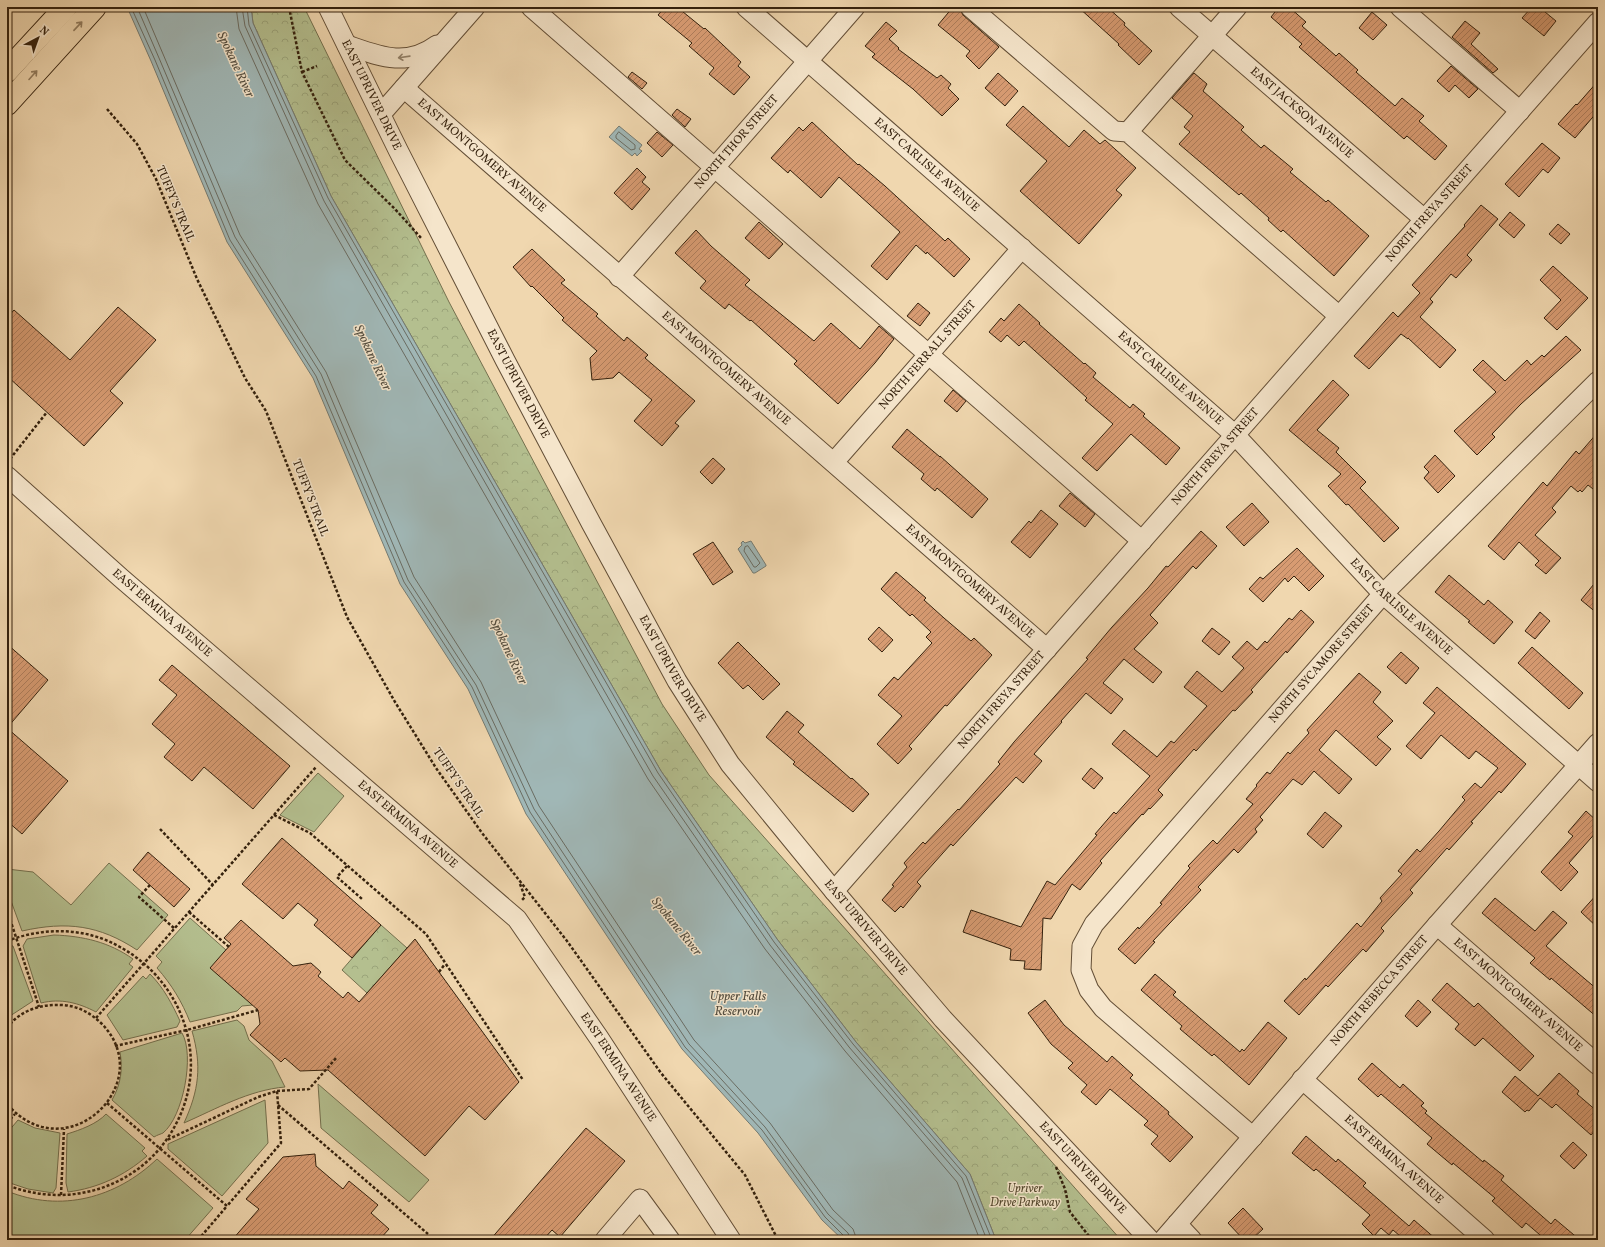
<svg xmlns="http://www.w3.org/2000/svg" width="1605" height="1247" viewBox="0 0 1605 1247" font-family="Vollkorn,serif">
	<style>
		.green { fill: #b4bf8f; stroke: #74704e }
		.park { fill: url(#park-crowns); stroke: #74704e }
		.water { fill: #a0b7b6; stroke: #757b72 }
		.lines { fill: none; stroke-linecap: round; stroke-linejoin: round }
		.shore { stroke: #6a6c62; stroke-width: 1 }
		.building { fill: url(#building-hatch); stroke: #34210d }
		.minor-casing { stroke: #634e36; stroke-width: 21 }
		.major-casing { stroke: #34210d; stroke-width: 24 }
		.path { stroke: #34210d; stroke-width: 2.5; stroke-dasharray: 3 2; stroke-linecap: butt }
		.minor { stroke: #f5e5cb; stroke-width: 19 }
		.major { stroke: #f0d7af; stroke-width: 22 }
		.oneway { stroke: #927c5e }
		.oneway2 { stroke: #94836c }
		.labels { text-anchor: middle; dominant-baseline: central; stroke-width: 3; stroke-linejoin: round; paint-order: stroke }
		.street-label { font-size: 12px; fill: #34210d; stroke: #f5e5cb }
		.park-label { font-size: 12px; font-style: italic; fill: #54482e; stroke: #f5e5cb }
		.water-label { font-size: 13px; font-style: italic; fill: #544e40; stroke: #f5e5cb }
	</style>
	<defs>
		<pattern id="park-crowns" width="20" height="18" patternUnits="userSpaceOnUse"><rect width="20" height="18" fill="#b4bf8f"/><path d="M2 6a3 3 0 1 1 6 0M12 15a3 3 0 1 1 6 0" fill="none" stroke="#9ba47a"/></pattern>
		<pattern id="building-hatch" width="6" height="6" patternUnits="userSpaceOnUse"><rect width="6" height="6" fill="#d79b72"/><path d="M-1 1l2-2M0 6l6-6M5 7l2-2" fill="none" stroke="#af7e5c"/></pattern>
	</defs>
	<rect width="100%" height="100%" fill="#f0d7af"/>
	<filter id="stains"><feTurbulence type="fractalNoise" baseFrequency=".005" numOctaves="4"/><feColorMatrix values="0 0 0 0 .2 0 0 0 0 .09 0 0 0 0 .02 0 0 0 .5 -.17"/></filter>
	<radialGradient id="worn" r=".72"><stop offset=".6" stop-color="#630" stop-opacity="0"/><stop offset="1" stop-color="#630" stop-opacity=".3"/></radialGradient>
	<g class="green">
		<polygon points="318,773 344,796 314,832 280,815"/>
		<path d="M109,863L168,915L137,950C99,925 67,921 22,931L7,890V869L33,872L71,905Z"/>
		<path d="M190,918L226,950L253,1005L242,1006L237,1011L190,1022C182,1002 172,985 157,968L162,962L156,956Z"/>
		<path d="M54,935C83,936 109,942 133,959L129,964L133,967L96,1012C79,1003 61,998 41,1003L23,946L27,939Z"/>
		<polygon points="7,945 13,946 33,1001 10,1016 7,1013"/>
		<path d="M150,974C164,988 172,1004 180,1021L177,1027L123,1040L107,1015L143,976L146,979Z"/>
		<path d="M237,1020L244,1026L249,1040L272,1061L285,1087C249,1090 216,1109 184,1123C199,1090 202,1066 192,1031Z"/>
		<path d="M182,1033C195,1055 183,1117 163,1133C161,1134 157,1135 154,1137L112,1100C121,1084 123,1069 120,1052Z"/>
		<polygon points="318,1084 429,1180 409,1202 321,1128"/>
		<polygon points="265,1100 268,1143 222,1196 168,1149 168,1144"/>
		<path d="M106,1114L145,1148L142,1151L147,1156C124,1176 98,1188 68,1192L66,1183L67,1134C80,1130 97,1124 106,1114Z"/>
		<polygon points="18,1120 35,1128 60,1133 56,1188 53,1193 28,1189 7,1182 7,1133"/>
		<path d="M157,1159L213,1208L185,1240H7V1191C61,1213 116,1198 157,1159Z"/>
	</g>
	<g class="park">
		<polygon points="251,7 304,7 449,302 662,704 709,775 1121,1240 996,1240 970,1174 856,1042 777,939 661,771 331,196 253,23"/>
		<polygon points="381,925 407,948 367,993 342,970"/>
	</g>
	<g class="water">
		<polygon points="127,7 251,7 253,23 331,196 661,771 777,939 856,1042 970,1174 996,1240 843,1240 822,1220 758,1133 682,1049 526,814 468,689 400,584 313,378 227,242 151,61"/>
		<polygon points="619,126 642,145 639,149 642,151 637,156 635,153 632,156 609,137"/>
		<polygon points="743,541 745,543 751,541 766,565 766,566 755,573 753,573 738,549 742,545 741,543"/>
	</g>
	<g class="lines">
		<g class="shore">
			<polyline points="131,7 155,60 230,240 316,376 404,582 472,687 530,812 685,1047 762,1130 825,1217 844,1236 845,1240"/>
			<polyline points="137,7 159,58 235,237 321,374 408,580 476,685 534,809 689,1044 765,1127 828,1214 848,1233 851,1240"/>
			<polyline points="143,7 240,235 326,372 414,577 481,682 539,806 694,1040 770,1123 833,1210 853,1229 857,1240"/>
			<polyline points="236,7 239,29 318,204 648,779 765,949 845,1051 957,1182 980,1240"/>
			<polyline points="242,7 245,26 324,201 653,776 770,945 849,1047 962,1178 987,1240"/>
			<polyline points="247,7 249,25 328,198 658,773 774,942 853,1044 966,1176 992,1240"/>
			<polygon points="619,132 635,145 635,149 631,150 616,138 616,136"/>
			<polygon points="748,546 760,563 756,567 754,567 744,551 745,547"/>
		</g>
	</g>
	<g class="building">
		<polygon points="665,7 677,7 704,29 705,28 741,62 738,66 750,77 734,95 709,74 714,68 689,46 692,43 658,15"/>
		<polygon points="953,7 959,7 963,15 999,47 979,69 966,56 970,51 938,25"/>
		<polygon points="1078,7 1107,7 1125,23 1124,25 1152,51 1139,65 1118,45 1119,44"/>
		<polygon points="1279,7 1289,7 1306,22 1302,26 1336,56 1339,53 1358,70 1356,72 1395,106 1402,98 1424,116 1419,121 1447,146 1435,160 1407,136 1404,139 1299,47 1302,44 1271,17"/>
		<polygon points="1532,7 1539,7 1556,21 1544,36 1522,18"/>
		<polygon points="1372,12 1387,25 1373,40 1359,28"/>
		<polygon points="1465,21 1480,33 1471,44 1498,69 1493,73 1452,37"/>
		<polygon points="886,22 897,31 889,39 899,48 898,49 937,78 941,75 951,84 948,88 959,99 942,116 913,89 872,57 875,54 865,46"/>
		<polygon points="1451,66 1478,89 1469,98 1455,85 1449,92 1437,81"/>
		<polygon points="632,72 647,83 642,89 628,77"/>
		<polygon points="998,73 1018,91 1005,106 985,88"/>
		<polygon points="1194,73 1207,84 1203,91 1244,127 1241,130 1261,148 1264,145 1281,159 1293,169 1290,172 1326,202 1328,200 1369,236 1334,276 1283,230 1281,232 1268,220 1269,218 1241,193 1239,195 1179,144 1190,132 1184,127 1193,116 1172,98"/>
		<polygon points="1598,81 1598,111 1575,138 1558,124 1576,104 1577,105"/>
		<polygon points="1023,106 1069,147 1084,130 1100,144 1105,140 1136,168 1116,190 1122,195 1079,244 1020,191 1047,161 1006,125"/>
		<polygon points="677,109 691,119 685,127 672,115"/>
		<polygon points="812,122 858,165 859,164 885,186 945,241 948,238 970,259 954,277 927,252 926,254 916,245 887,280 871,266 900,232 839,177 821,198 790,170 788,173 771,158 799,127 803,131"/>
		<polygon points="657,132 673,145 662,157 647,143"/>
		<polygon points="1542,143 1560,158 1548,173 1543,169 1519,197 1505,184"/>
		<polygon points="637,168 646,177 642,182 650,189 632,210 614,193"/>
		<polygon points="1481,205 1498,219 1467,255 1472,260 1456,278 1451,274 1430,299 1433,302 1420,317 1456,350 1440,368 1408,338 1408,339 1401,334 1369,369 1354,356 1393,312 1398,317 1420,293 1412,285 1465,226 1464,225"/>
		<polygon points="1510,212 1525,225 1514,238 1499,225"/>
		<polygon points="759,222 783,244 769,259 745,238"/>
		<polygon points="1558,224 1570,234 1561,244 1549,234"/>
		<polygon points="696,230 711,246 750,280 745,285 814,341 831,323 860,349 879,326 894,339 875,363 838,404 794,364 797,361 751,320 750,321 729,304 725,309 700,288 706,281 675,253"/>
		<polygon points="532,249 565,280 561,283 598,314 596,316 624,341 627,337 648,355 645,358 695,401 675,423 679,426 662,446 634,421 652,400 619,372 613,378 592,380 590,358 597,351 562,320 564,318 532,286 531,287 513,267"/>
		<polygon points="1553,266 1588,298 1557,330 1544,318 1561,300 1540,280"/>
		<polygon points="918,303 930,313 920,326 907,316"/>
		<polygon points="1019,304 1040,323 1039,324 1084,364 1085,363 1096,373 1093,377 1130,408 1133,404 1145,414 1143,416 1180,448 1166,465 1131,434 1097,471 1082,458 1113,424 1085,400 1087,398 1024,341 1019,346 1007,335 1001,342 989,332 1001,318 1004,321"/>
		<polygon points="118,307 156,340 110,391 123,403 84,446 7,376 7,318 14,310 70,360"/>
		<polygon points="1566,336 1581,350 1521,404 1492,434 1495,437 1477,455 1454,431 1496,392 1473,370 1483,360 1505,381 1527,360 1531,365 1542,355 1544,357"/>
		<polygon points="1333,380 1349,395 1317,430 1339,448 1336,452 1366,482 1360,488 1399,528 1384,542 1348,504 1346,505 1328,486 1341,474 1289,430"/>
		<polygon points="953,390 966,401 957,412 944,401"/>
		<polygon points="907,429 940,457 940,456 988,499 972,518 937,488 935,491 921,479 924,474 892,447"/>
		<polygon points="1598,432 1598,493 1588,485 1582,492 1580,490 1578,492 1571,486 1552,508 1556,512 1535,535 1561,558 1546,574 1535,565 1539,561 1519,542 1504,560 1488,546 1543,482 1547,486 1576,451 1579,454"/>
		<polygon points="1435,455 1455,476 1438,493 1424,478 1429,472 1424,467"/>
		<polygon points="713,458 725,469 712,484 700,472"/>
		<polygon points="1070,493 1095,514 1085,527 1059,506"/>
		<polygon points="1252,503 1269,522 1244,546 1226,527"/>
		<polygon points="1041,510 1058,524 1030,558 1011,542 1029,521 1031,523"/>
		<polygon points="1201,531 1217,546 1196,569 1193,566 1150,615 1158,623 1134,649 1162,672 1153,683 1124,659 1103,683 1123,699 1111,714 1086,693 1061,721 1062,722 1034,754 1042,761 1023,783 1016,777 953,846 951,844 917,882 921,886 903,908 901,906 895,912 882,900 894,886 892,885 907,867 904,863 923,842 925,844 958,809 959,810 1000,764 998,762 1014,742 1088,659 1086,658 1112,627 1148,588 1166,566 1168,567"/>
		<polygon points="713,542 733,572 713,585 693,554"/>
		<polygon points="1297,548 1324,576 1309,591 1294,576 1288,582 1285,578 1263,602 1249,589 1260,577 1263,579"/>
		<polygon points="896,572 926,598 924,600 944,618 971,641 974,638 992,655 947,706 945,705 917,737 909,746 912,749 898,764 877,744 902,716 878,695 894,677 898,680 932,643 926,637 931,632 912,614 910,616 881,589"/>
		<polygon points="1449,575 1484,605 1488,600 1513,622 1494,644 1468,622 1470,621 1435,592"/>
		<polygon points="1598,579 1598,614 1581,600"/>
		<polygon points="1301,610 1314,622 1287,653 1286,651 1251,690 1253,692 1235,711 1233,710 1196,751 1194,749 1158,790 1163,795 1150,809 1149,808 1143,815 1142,814 1100,861 1102,863 1080,890 1072,884 1051,919 1043,918 1041,970 1024,969 1025,961 1010,960 1011,949 963,932 971,910 1021,927 1047,881 1055,885 1097,835 1095,834 1114,812 1116,814 1150,776 1112,744 1124,730 1157,757 1171,741 1174,743 1207,706 1184,687 1197,671 1222,692 1244,668 1232,657 1247,641 1257,650 1265,641 1267,643 1289,618 1292,620"/>
		<polygon points="1540,612 1550,621 1535,639 1525,631"/>
		<polygon points="879,627 893,640 882,652 868,639"/>
		<polygon points="1212,628 1230,642 1219,655 1202,641"/>
		<polygon points="738,642 780,684 763,700 748,685 743,689 718,663"/>
		<polygon points="7,644 48,680 7,728"/>
		<polygon points="1532,647 1583,693 1569,709 1518,663"/>
		<polygon points="1401,652 1419,668 1406,684 1387,667"/>
		<polygon points="172,665 290,766 253,809 204,767 192,781 164,757 175,744 152,724 177,695 159,680"/>
		<polygon points="1359,673 1381,692 1373,702 1393,721 1377,737 1391,749 1376,766 1336,730 1319,750 1352,779 1339,794 1314,771 1302,785 1293,779 1260,817 1263,820 1255,829 1257,832 1238,853 1234,849 1198,887 1201,890 1153,941 1155,942 1135,964 1118,949 1138,927 1139,929 1162,904 1160,903 1190,868 1188,866 1213,840 1217,844 1253,804 1246,799 1257,786 1256,785 1267,772 1270,774 1288,752 1290,754 1309,733 1307,730"/>
		<polygon points="1437,687 1526,764 1501,793 1499,791 1471,822 1473,823 1449,850 1447,848 1410,890 1413,893 1381,928 1384,931 1366,952 1363,949 1328,987 1326,985 1299,1015 1284,1001 1305,978 1306,980 1357,923 1361,927 1382,901 1380,898 1402,874 1398,871 1417,849 1420,852 1439,831 1465,800 1462,797 1475,783 1481,788 1498,768 1476,751 1469,759 1441,735 1421,759 1406,746 1435,713 1423,703"/>
		<polygon points="787,711 804,725 798,732 851,779 852,778 869,794 853,812 793,764 795,762 766,737"/>
		<polygon points="7,728 68,781 22,834 7,821"/>
		<polygon points="1091,768 1103,778 1094,789 1082,779"/>
		<polygon points="1586,811 1598,822 1598,830 1569,863 1578,872 1561,891 1541,872 1573,836 1568,832"/>
		<polygon points="1325,812 1342,826 1323,848 1307,834"/>
		<polygon points="282,838 381,925 352,958 314,925 318,920 298,903 283,919 242,884"/>
		<polygon points="148,852 190,889 174,907 133,870"/>
		<polygon points="1598,893 1598,928 1581,912"/>
		<polygon points="1495,898 1535,931 1553,911 1567,923 1546,946 1598,990 1598,1018 1551,978 1550,980 1530,963 1535,958 1482,913"/>
		<polygon points="241,920 293,966 311,963 321,972 318,976 343,998 348,992 359,1002 415,939 519,1082 485,1120 469,1106 425,1156 328,1070 300,1071 285,1058 281,1062 250,1035 260,1024 258,1010 210,968 231,944 224,938"/>
		<polygon points="1155,974 1176,992 1173,995 1240,1052 1242,1049 1244,1051 1268,1022 1287,1038 1249,1085 1214,1054 1212,1056 1180,1029 1182,1026 1141,990"/>
		<polygon points="1447,983 1474,1007 1478,1003 1534,1056 1520,1071 1483,1038 1475,1046 1455,1029 1459,1024 1432,1000"/>
		<polygon points="1045,1000 1064,1025 1107,1062 1112,1056 1133,1075 1130,1078 1169,1112 1168,1114 1193,1137 1170,1162 1151,1144 1158,1136 1144,1125 1148,1121 1110,1089 1096,1105 1081,1092 1087,1085 1068,1068 1073,1063 1051,1044 1028,1013"/>
		<polygon points="1418,1000 1431,1012 1417,1027 1405,1016"/>
		<polygon points="1372,1063 1400,1088 1403,1084 1424,1103 1421,1106 1427,1111 1425,1113 1483,1162 1484,1160 1504,1176 1501,1180 1551,1224 1555,1219 1580,1240 1546,1240 1526,1223 1522,1228 1492,1201 1495,1198 1453,1163 1452,1165 1427,1144 1432,1138 1381,1094 1378,1097 1358,1079"/>
		<polygon points="1559,1073 1579,1091 1577,1094 1598,1112 1598,1127 1591,1135 1556,1104 1552,1108 1540,1098 1529,1111 1527,1110 1525,1112 1502,1092 1515,1076 1538,1096"/>
		<polygon points="586,1128 625,1161 560,1237 552,1230 543,1240 490,1240"/>
		<polygon points="1306,1136 1336,1162 1338,1159 1366,1183 1363,1186 1409,1226 1414,1220 1437,1240 1397,1240 1400,1236 1393,1230 1389,1235 1381,1228 1374,1236 1362,1224 1370,1215 1316,1169 1314,1171 1292,1153"/>
		<polygon points="1573,1142 1587,1155 1574,1169 1560,1156"/>
		<polygon points="315,1154 316,1166 343,1189 349,1181 378,1205 371,1213 389,1229 379,1240 232,1240 259,1209 246,1199 283,1157"/>
		<polygon points="1243,1208 1263,1229 1251,1240 1244,1240 1228,1223"/>
	</g>
	<g class="lines">
		<g class="minor-casing">
			<g id="minor">
				<path id="s1" d="M328,7L398,150L505,360L591,523L677,681L730,764L834,891L943,1019L1150,1240"/>
				<polyline points="531,7 1142,541"/>
				<path id="s2" d="M746,7L1235,435L1383,594L1598,782"/>
				<polyline points="970,7 1114,131 1128,132 1339,316"/>
				<path id="s3" d="M1179,7L1424,219"/>
				<polyline points="1400,7 1520,111"/>
				<path d="M347,45C379,56 406,68 437,45"/>
				<path id="s4" d="M404,88L1047,649"/>
				<polyline points="381,114 475,7"/>
				<polyline points="1128,132 1237,7"/>
				<path id="s5" d="M619,277L855,7"/>
				<path id="s6" d="M834,462L1022,248"/>
				<path id="s7" d="M7,476L121,578L517,919L599,1038L731,1240"/>
				<path id="s8" d="M834,891L1598,22"/>
				<path id="s9" d="M1437,925L1598,1065"/>
				<path id="s10" d="M1302,1079L1485,1240"/>
				<path id="s11" d="M1253,1137L1103,1008L1089,990L1081,970L1082,946L1094,924L1383,594L1598,381"/>
				<polyline points="1177,1224 1192,1240"/>
				<polyline points="605,1240 640,1199 670,1240"/>
				<path id="s12" d="M1163,1240L1437,925L1598,743"/>
			</g>
		</g>
		<g class="major-casing">
			<g id="major">
				<polyline points="7,71 66,7"/>
				<polyline points="7,104 95,7"/>
			</g>
		</g>
		<g class="path">
			<polyline points="289,7 302,72 345,160 395,209 422,239"/>
			<polyline points="302,72 317,66"/>
			<polyline points="107,109 137,144 156,179 197,279 245,378 266,411 347,617 395,702 436,768 482,833 567,941 661,1073 745,1175 778,1240"/>
			<polyline points="10,459 47,412"/>
			<polyline points="274,815 310,833 426,934 523,1080"/>
			<polyline points="160,829 213,885"/>
			<polyline points="347,866 337,877 362,899"/>
			<polyline points="520,884 525,897 521,901"/>
			<polyline points="150,885 139,897 175,929"/>
			<polyline points="7,910 39,1007"/>
			<polyline points="189,912 229,947"/>
			<path d="M7,941C44,927 85,927 120,947C182,981 209,1056 178,1120C147,1185 72,1211 7,1185"/>
			<polyline points="439,972 445,964"/>
			<polyline points="96,1018 316,767"/>
			<polyline points="7,1019 12,1023"/>
			<path d="M7,1028C19,1011 40,1004 60,1005C77,1005 91,1013 103,1025C158,1084 66,1172 7,1104"/>
			<polyline points="115,1046 187,1030 258,1010"/>
			<polyline points="277,1091 309,1089 337,1057"/>
			<polyline points="107,1103 227,1206 281,1143 277,1091 258,1097 167,1140"/>
			<polyline points="278,1105 428,1234"/>
			<polyline points="7,1123 15,1114"/>
			<polyline points="1056,1167 1065,1189 1070,1212 1092,1240"/>
			<polyline points="61,1195 64,1129"/>
			<polyline points="198,1240 227,1206"/>
		</g>
		<use href="#minor" class="minor"/>
		<use href="#major" class="major"/>
	</g>
	<defs><path id="oneway-shaft" d="M-6 0H5M1.5-3L5.5 0L1.5 3" fill="none" stroke-width="1.6" stroke-linecap="round" stroke-linejoin="round"/></defs>
	<g class="oneway">
		<use href="#oneway-shaft" transform="translate(78 26) rotate(-47)"/>
		<use href="#oneway-shaft" transform="translate(33 75) rotate(-48)"/>
	</g>
	<use class="oneway2" href="#oneway-shaft" transform="translate(404 57) rotate(172)"/>
	<g class="labels">
		<g class="street-label">
			<text stroke="none"><textPath href="#s1" startOffset="98">EAST UPRIVER DRIVE</textPath></text>
			<text stroke="none"><textPath href="#s3" startOffset="162">EAST JACKSON AVENUE</textPath></text>
			<text stroke="none"><textPath href="#s5" startOffset="179">NORTH THOR STREET</textPath></text>
			<text stroke="none"><textPath href="#s4" startOffset="103">EAST MONTGOMERY AVENUE</textPath></text>
			<text stroke="none"><textPath href="#s2" startOffset="240">EAST CARLISLE AVENUE</textPath></text>
			<text transform="translate(175 204) rotate(67)">TUFFY'S TRAIL</text>
			<text stroke="none"><textPath href="#s8" startOffset="902">NORTH FREYA STREET</textPath></text>
			<text stroke="none"><textPath href="#s6" startOffset="142">NORTH FERRALL STREET</textPath></text>
			<text stroke="none"><textPath href="#s4" startOffset="427">EAST MONTGOMERY AVENUE</textPath></text>
			<text stroke="none"><textPath href="#s2" startOffset="564">EAST CARLISLE AVENUE</textPath></text>
			<text stroke="none"><textPath href="#s1" startOffset="422">EAST UPRIVER DRIVE</textPath></text>
			<text stroke="none"><textPath href="#s8" startOffset="578">NORTH FREYA STREET</textPath></text>
			<text transform="translate(310 498) rotate(69)">TUFFY'S TRAIL</text>
			<text stroke="none"><textPath href="#s4" startOffset="751">EAST MONTGOMERY AVENUE</textPath></text>
			<text stroke="none"><textPath href="#s2" startOffset="889">EAST CARLISLE AVENUE</textPath></text>
			<text stroke="none"><textPath href="#s7" startOffset="207">EAST ERMINA AVENUE</textPath></text>
			<text stroke="none"><textPath href="#s11" startOffset="637">NORTH SYCAMORE STREET</textPath></text>
			<text stroke="none"><textPath href="#s1" startOffset="746">EAST UPRIVER DRIVE</textPath></text>
			<text stroke="none"><textPath href="#s8" startOffset="254">NORTH FREYA STREET</textPath></text>
			<text transform="translate(458 783) rotate(56)">TUFFY'S TRAIL</text>
			<text stroke="none"><textPath href="#s7" startOffset="531">EAST ERMINA AVENUE</textPath></text>
			<text stroke="none"><textPath href="#s1" startOffset="1070">EAST UPRIVER DRIVE</textPath></text>
			<text stroke="none"><textPath href="#s12" startOffset="330">NORTH REBECCA STREET</textPath></text>
			<text stroke="none"><textPath href="#s9" startOffset="107">EAST MONTGOMERY AVENUE</textPath></text>
			<text stroke="none"><textPath href="#s7" startOffset="855">EAST ERMINA AVENUE</textPath></text>
			<text stroke="none"><textPath href="#s10" startOffset="122">EAST ERMINA AVENUE</textPath></text>
			<text stroke="none"><textPath href="#s1" startOffset="1394">EAST UPRIVER DRIVE</textPath></text>
		</g>
		<g class="park-label">
			<text x="1025" y="1189">Upriver<tspan x="1025" dy="14">Drive Parkway</tspan></text>
		</g>
		<g class="water-label">
			<text transform="translate(235 65) rotate(65)">Spokane River</text>
			<text transform="translate(372 358) rotate(65)">Spokane River</text>
			<text transform="translate(508 652) rotate(65)">Spokane River</text>
			<text transform="translate(676 927) rotate(51)">Spokane River</text>
			<text x="738" y="997">Upper Falls<tspan x="738" dy="15">Reservoir</tspan></text>
		</g>
	</g>
	<rect width="1605" height="1247" fill="none" stroke="#f0d7af" stroke-width="24"/>
	<rect x="8" y="8" width="1589" height="1231" fill="none" stroke="#34210d" stroke-width="2"/>
	<rect x="12" y="12" width="1581" height="1223" fill="none" stroke="#34210d"/>
	<g transform="translate(38 38) rotate(41)" stroke="#f5e5cb" stroke-width="3" paint-order="stroke">
	<path d="M0-3L7 15L0 10L-7 15Z" fill="#34210d"/>
	<text y="-6" font-size="11" font-weight="bold" text-anchor="middle" fill="#34210d">N</text>
	</g>
	<rect width="100%" height="100%" filter="url(#stains)"/>
	<rect width="100%" height="100%" fill="url(#worn)"/>
</svg>
